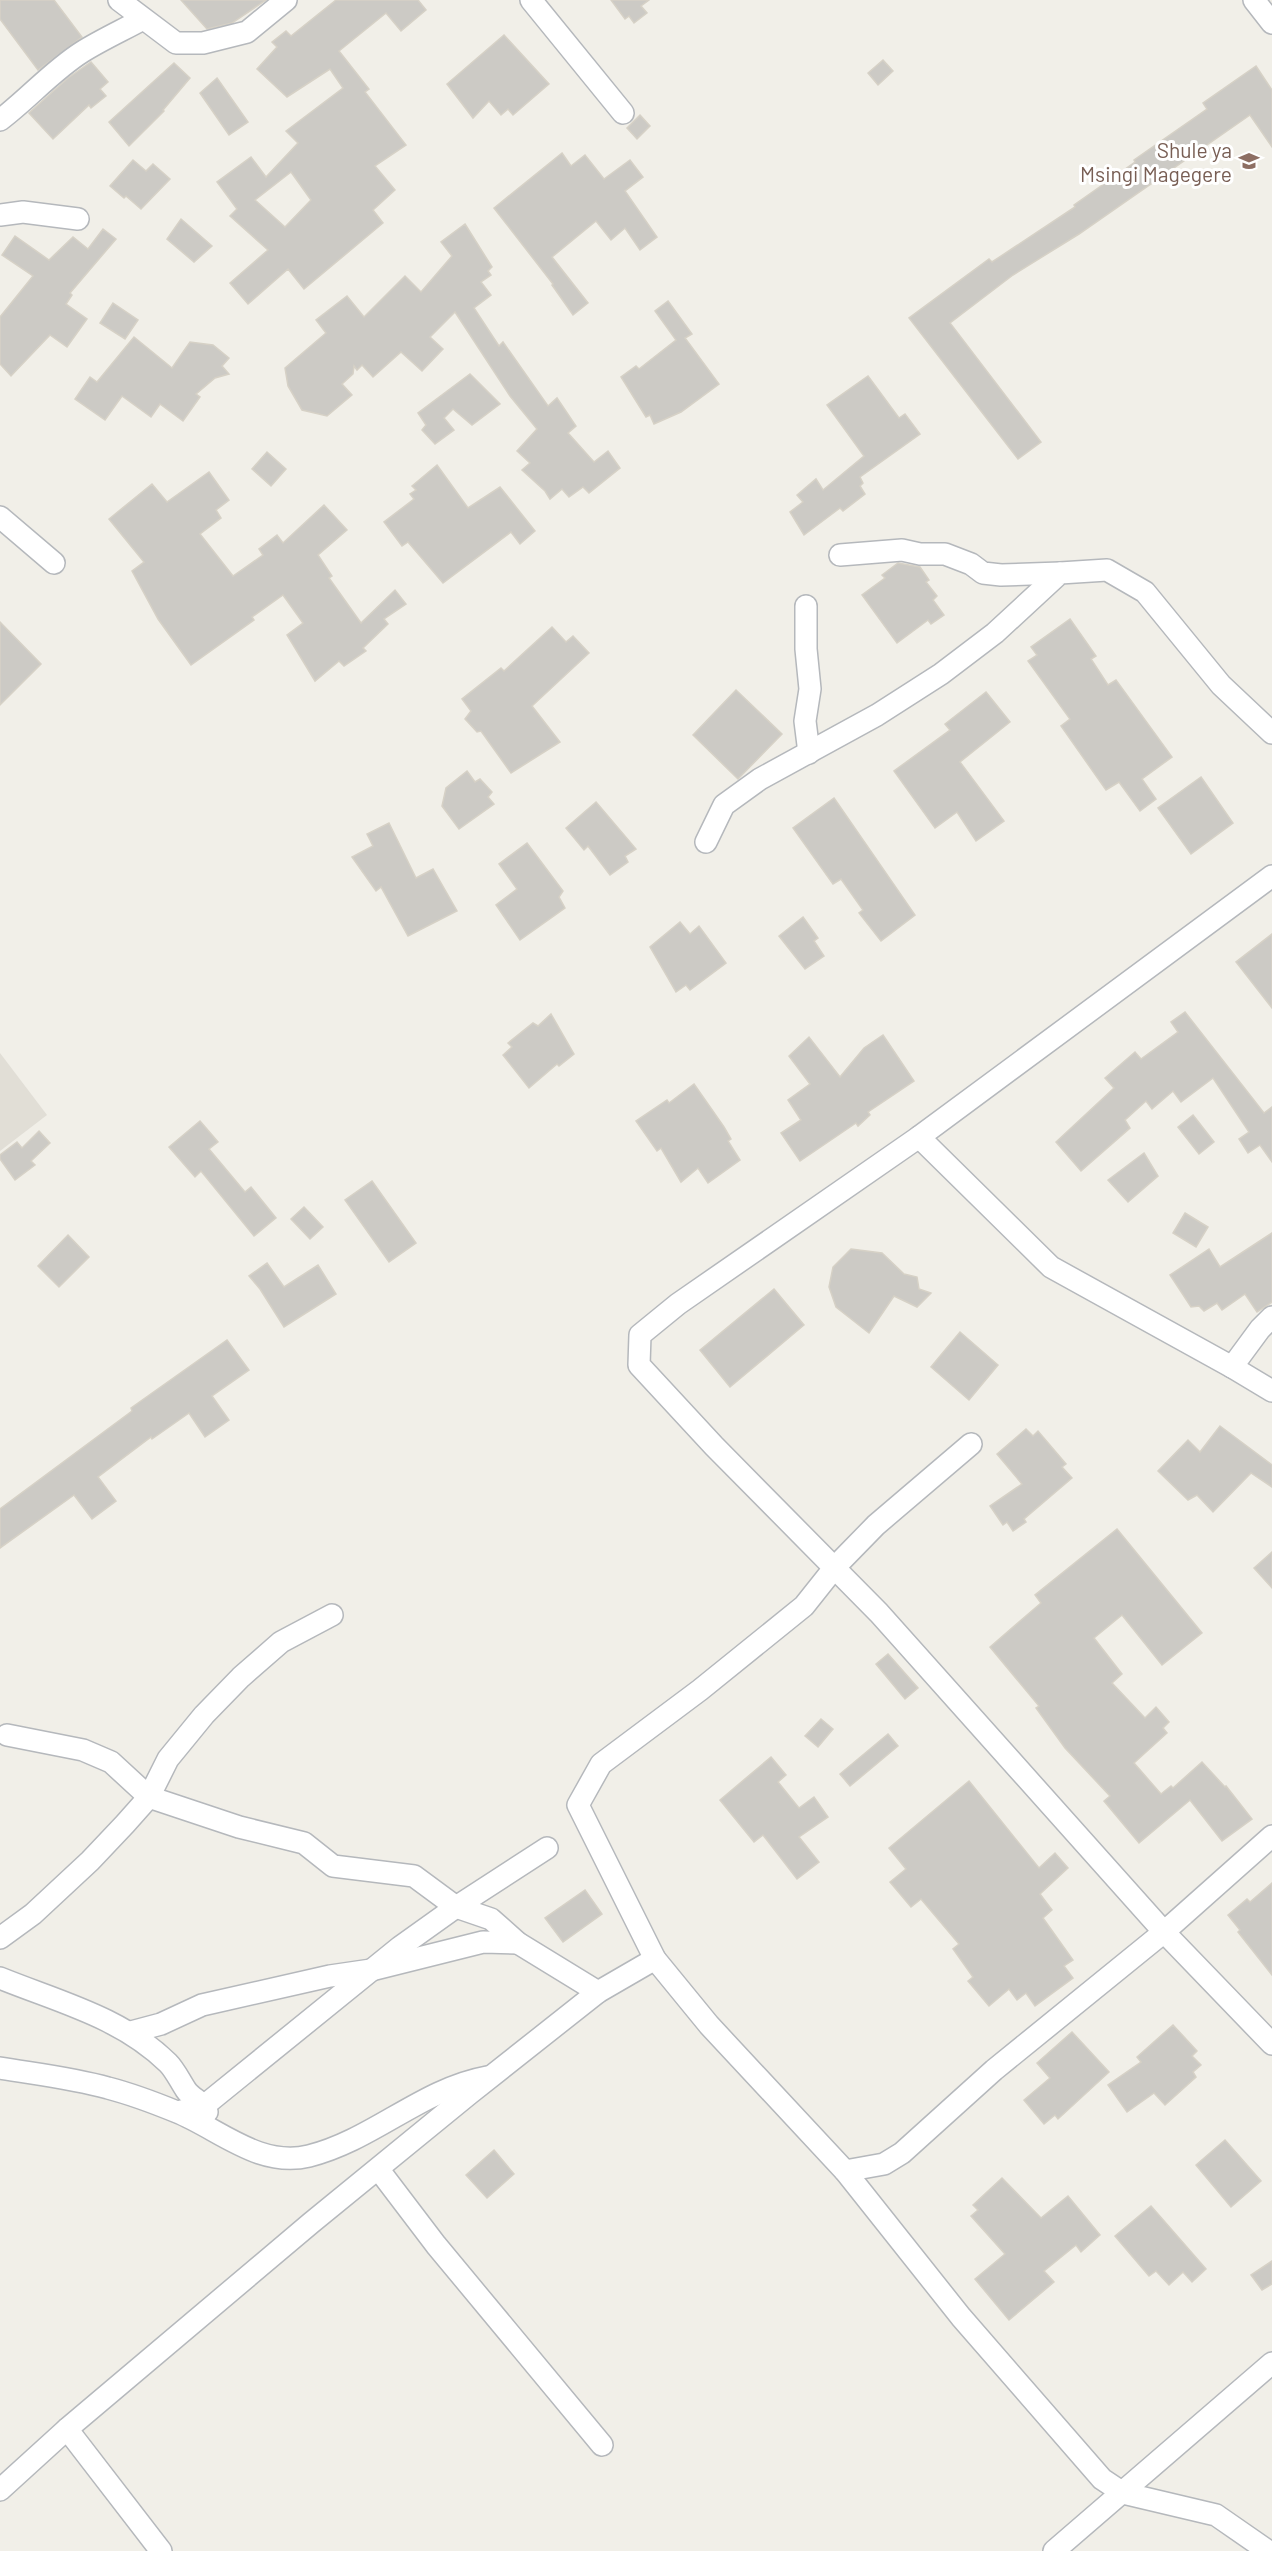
<svg xmlns="http://www.w3.org/2000/svg" width="1272" height="2551" viewBox="0 0 1272 2551" font-family="Barlow,sans-serif">
	<style>
		.education { fill: #e1ded6 }
		.building { fill: #cccac5; stroke: #d6d1c6; stroke-width: 1.5; fill-rule: evenodd }
		.lines { fill: none; stroke-linecap: round; stroke-linejoin: round }
		.minor-casing { stroke: #b5b8bc; stroke-width: 24 }
		.minor { stroke: #fff; stroke-width: 21 }
		.labels { text-anchor: middle; dominant-baseline: central; stroke-width: 6; stroke-linejoin: round; paint-order: stroke }
		.education-label { font-size: 21px; fill: #785e54; stroke: #fff; text-anchor: end }
	</style>
	<rect width="100%" height="100%" fill="#f1efe8"/>
	<polygon class="education" points="0,1053 47,1115 0,1151"/>
	<g class="building">
		<polygon points="0,0 54,0 82,37 38,70 0,19"/>
		<polygon points="181,0 266,0 232,23 207,29"/>
		<path d="M336,0H418L426,10L401,31L386,13L339,51L369,89L365,92L406,145L375,166L395,190L373,210L383,223L304,289L288,269L248,304L230,283L268,250L230,216L237,209L217,182L251,157L266,177L298,143L286,131L343,88L330,69L287,97L257,69L277,47L272,42L286,31L291,36ZM291,172L311,200L285,227L255,200Z"/>
		<polygon points="611,0 649,0 641,6 647,13 634,23 629,16 625,19"/>
		<polygon points="504,35 549,84 513,115 508,109 501,115 489,101 473,118 447,84"/>
		<polygon points="883,60 893,71 878,85 868,73"/>
		<polygon points="91,62 108,82 100,89 106,96 91,108 89,105 53,139 29,113 68,78"/>
		<polygon points="174,63 190,78 163,110 164,111 129,146 109,122"/>
		<polygon points="1256,66 1272,90 1272,147 1250,115 1079,234 1013,275 950,323 1041,442 1018,459 909,318 989,259 992,262 1075,207 1074,205 1135,162 1134,160 1207,109 1203,103"/>
		<polygon points="217,78 248,122 229,135 200,93"/>
		<polygon points="640,115 650,126 637,139 627,128"/>
		<polygon points="562,153 571,166 585,155 604,179 630,160 643,177 625,191 657,237 640,250 625,228 611,240 596,221 552,257 588,303 573,315 552,285 553,284 494,208"/>
		<polygon points="133,160 146,171 153,164 170,179 141,209 126,196 124,198 110,186"/>
		<polygon points="181,219 212,246 194,262 167,239"/>
		<polygon points="465,224 492,267 488,271 491,275 481,282 491,295 474,308 499,346 503,342 548,406 557,398 576,426 568,433 594,462 608,451 620,468 589,493 583,487 569,497 562,489 550,499 545,491 522,470 530,463 517,451 537,429 510,396 455,312 430,337 443,349 422,371 401,352 373,377 362,365 357,370 354,366 353,374 342,384 352,395 327,416 302,410 288,386 285,368 326,333 316,320 347,296 364,317 405,276 421,292 452,256 441,242"/>
		<polygon points="103,229 116,239 70,293 72,295 66,304 87,319 67,347 50,335 11,376 0,364 0,317 33,276 2,255 15,236 49,260 73,237 88,249"/>
		<polygon points="668,301 692,334 685,338 719,384 681,412 654,424 650,415 646,417 621,377 636,366 639,369 676,340 655,311"/>
		<polygon points="113,303 138,320 125,339 100,323"/>
		<polygon points="134,337 172,368 190,342 213,345 229,358 222,366 229,374 215,378 196,394 200,397 183,421 160,404 151,417 122,396 105,420 75,399 90,377 97,382"/>
		<polygon points="470,374 500,404 472,425 453,409 444,418 454,430 435,444 422,430 426,425 418,413"/>
		<polygon points="868,376 899,418 905,414 920,434 860,477 863,483 860,486 865,494 843,511 840,508 804,535 790,512 803,502 797,495 816,479 823,490 864,456 827,405"/>
		<polygon points="267,452 286,469 271,486 252,469"/>
		<polygon points="437,465 468,508 500,487 535,531 520,544 511,532 443,583 408,542 402,546 384,522 414,499 410,494 416,490 412,486"/>
		<polygon points="209,472 229,500 216,510 221,518 200,534 233,576 263,555 259,549 277,535 283,543 324,505 347,530 318,555 332,576 329,578 361,623 395,590 406,604 384,619 388,624 363,648 366,651 344,666 339,661 315,681 287,635 303,623 283,595 252,617 254,620 191,665 158,619 132,571 144,562 109,519 152,484 167,502"/>
		<polygon points="898,563 920,567 929,580 926,582 937,596 933,600 944,615 931,624 928,620 897,643 862,595 885,578 882,575"/>
		<polygon points="1070,619 1096,656 1091,659 1108,685 1116,680 1172,757 1142,779 1156,799 1140,811 1119,782 1106,790 1061,726 1070,719 1028,661 1037,655 1031,647"/>
		<polygon points="0,622 41,664 0,705"/>
		<polygon points="552,627 566,642 573,636 589,653 532,706 560,742 511,773 481,731 477,732 465,719 471,711 462,699 501,668 504,671"/>
		<polygon points="736,690 782,734 738,779 693,735"/>
		<polygon points="986,692 1010,722 960,762 1004,821 976,841 957,812 935,828 894,771 950,730 945,724"/>
		<polygon points="467,771 475,782 480,779 492,792 488,797 494,804 459,829 442,806 446,788"/>
		<polygon points="1201,777 1233,823 1191,854 1158,808"/>
		<polygon points="834,798 915,915 881,941 859,913 863,910 841,879 833,884 793,828"/>
		<polygon points="596,802 636,849 625,856 628,862 610,875 588,846 584,850 566,828"/>
		<polygon points="389,823 416,878 433,869 457,911 408,936 381,887 376,891 352,857 373,846 367,834"/>
		<polygon points="527,843 563,891 559,897 565,908 520,940 496,905 517,889 499,864"/>
		<polygon points="803,917 818,938 814,941 824,956 805,969 779,936"/>
		<polygon points="680,922 690,934 699,926 726,963 690,990 686,985 676,992 650,947"/>
		<polygon points="1272,934 1272,1008 1236,962"/>
		<polygon points="1185,1012 1264,1113 1272,1107 1272,1162 1260,1145 1248,1153 1239,1139 1249,1132 1213,1078 1181,1102 1173,1091 1152,1109 1146,1101 1125,1120 1130,1128 1081,1171 1056,1142 1114,1088 1105,1078 1135,1052 1141,1059 1178,1032 1171,1022"/>
		<polygon points="551,1014 574,1054 559,1066 557,1064 529,1088 503,1055 512,1047 508,1043 533,1023 538,1026"/>
		<polygon points="883,1035 914,1081 868,1112 870,1115 858,1126 856,1123 800,1161 781,1133 801,1120 788,1100 810,1084 789,1056 809,1037 840,1077 864,1048"/>
		<polygon points="694,1084 724,1127 731,1139 728,1141 740,1160 708,1183 698,1168 681,1182 661,1148 657,1151 636,1121 667,1100 669,1103"/>
		<polygon points="1193,1115 1214,1142 1199,1154 1178,1127"/>
		<polygon points="200,1121 218,1142 209,1149 245,1192 251,1187 276,1218 254,1236 201,1171 195,1177 169,1147"/>
		<polygon points="39,1131 50,1143 31,1161 35,1165 15,1180 0,1159 0,1155 17,1142 22,1148"/>
		<polygon points="1144,1153 1158,1176 1128,1202 1108,1180"/>
		<polygon points="372,1181 416,1243 389,1262 345,1200"/>
		<polygon points="304,1207 323,1227 310,1239 291,1219"/>
		<polygon points="1185,1213 1208,1227 1196,1247 1173,1233"/>
		<polygon points="1272,1233 1272,1302 1257,1312 1245,1294 1222,1310 1217,1303 1204,1311 1199,1306 1191,1307 1170,1275 1209,1249 1220,1267"/>
		<polygon points="68,1235 89,1257 59,1287 38,1266"/>
		<polygon points="851,1249 882,1253 904,1274 917,1277 919,1289 931,1293 917,1307 894,1296 869,1333 836,1307 829,1287 833,1267"/>
		<polygon points="267,1263 284,1287 318,1265 336,1294 284,1327 260,1289 249,1276"/>
		<polygon points="774,1289 804,1325 730,1387 700,1350"/>
		<polygon points="960,1332 998,1365 969,1400 931,1367"/>
		<polygon points="227,1340 249,1370 212,1396 229,1420 205,1437 189,1413 152,1439 151,1437 98,1477 116,1501 92,1519 74,1495 0,1548 0,1509 132,1411 131,1408"/>
		<polygon points="1220,1426 1272,1465 1272,1487 1251,1473 1213,1512 1197,1495 1188,1500 1158,1471 1188,1440 1200,1452"/>
		<polygon points="1026,1429 1033,1436 1038,1431 1066,1464 1062,1467 1072,1478 1024,1519 1026,1522 1013,1531 1007,1522 1003,1525 990,1506 1022,1484 997,1454"/>
		<polygon points="1117,1529 1202,1633 1162,1665 1122,1615 1094,1638 1122,1674 1112,1683 1145,1718 1156,1707 1169,1722 1163,1728 1167,1733 1134,1763 1161,1794 1171,1786 1173,1788 1202,1762 1225,1787 1226,1786 1252,1819 1222,1841 1190,1800 1139,1843 1104,1801 1110,1796 1065,1748 1036,1708 1039,1706 990,1647 1041,1603 1035,1595"/>
		<polygon points="1272,1552 1272,1588 1254,1568"/>
		<polygon points="888,1654 918,1688 905,1699 876,1664"/>
		<polygon points="821,1719 833,1729 818,1747 805,1736"/>
		<polygon points="888,1734 898,1746 850,1786 840,1774"/>
		<polygon points="771,1757 786,1775 778,1782 799,1808 814,1797 828,1817 799,1837 819,1862 797,1879 763,1835 754,1842 720,1800"/>
		<polygon points="969,1781 1039,1868 1055,1853 1068,1868 1040,1894 1052,1910 1043,1918 1073,1960 1064,1966 1073,1978 1035,2006 1026,1993 1017,2000 1009,1989 989,2006 968,1981 973,1977 953,1949 959,1944 921,1899 911,1907 890,1882 906,1869 889,1848"/>
		<polygon points="1272,1883 1272,1975 1238,1932 1240,1930 1228,1915 1247,1899 1250,1902"/>
		<polygon points="585,1890 602,1914 563,1942 545,1918"/>
		<polygon points="1173,2025 1197,2051 1192,2056 1201,2065 1193,2072 1196,2077 1165,2105 1154,2093 1127,2112 1108,2085 1141,2062 1137,2057"/>
		<polygon points="1072,2032 1109,2072 1058,2119 1055,2115 1044,2124 1024,2100 1050,2078 1037,2063"/>
		<polygon points="1225,2140 1261,2181 1231,2207 1196,2165"/>
		<polygon points="494,2150 514,2174 487,2198 466,2175"/>
		<polygon points="1002,2178 1041,2218 1068,2196 1100,2235 1081,2252 1076,2245 1044,2271 1054,2282 1009,2320 975,2279 1005,2254 971,2216 978,2210 973,2205"/>
		<polygon points="1151,2206 1206,2269 1192,2282 1183,2272 1169,2285 1156,2271 1149,2276 1115,2236"/>
		<polygon points="1272,2261 1272,2284 1262,2290 1251,2275"/>
	</g>
	<g class="lines">
		<g class="minor-casing">
			<g id="minor">
				<polyline points="119,0 176,43 203,43 247,32 286,0"/>
				<polyline points="531,0 623,113"/>
				<polyline points="1254,0 1272,23"/>
				<path d="M0,120C28,99 52,71 82,52C101,40 123,30 143,19"/>
				<polyline points="0,215 23,212 78,219"/>
				<polyline points="0,517 54,563"/>
				<polyline points="840,555 902,550 920,554 945,554 971,564 983,573 1001,575 1060,573"/>
				<polyline points="806,606 806,649 810,689 805,721 809,753"/>
				<polyline points="706,842 724,805 760,779 877,715 941,674 995,633 1060,573 1107,570 1145,592 1221,685 1272,733"/>
				<polyline points="1272,876 919,1137 678,1304 640,1335 639,1365 714,1446 879,1613 1164,1932 1272,2044"/>
				<polyline points="919,1137 1051,1267 1232,1367"/>
				<polyline points="1272,1317 1260,1329 1232,1367 1272,1391"/>
				<polyline points="971,1444 876,1525 835,1567 804,1606 700,1690 601,1764 578,1805 655,1959 709,2025 845,2171 961,2317 1102,2479 1123,2493 1216,2515 1268,2551"/>
				<polyline points="7,1735 83,1750 111,1762 149,1797 239,1827 304,1843 333,1866 414,1876 456,1907 491,1919 518,1943 598,1992"/>
				<polyline points="0,1938 33,1914 90,1861 125,1824 149,1797 168,1759 204,1715 241,1677 281,1642 332,1615"/>
				<path d="M0,1978C59,2002 121,2017 168,2063C175,2070 180,2081 186,2090C192,2099 203,2101 207,2112"/>
				<polyline points="131,2032 161,2024 202,2005 330,1976 371,1970 483,1942 518,1943"/>
				<path d="M0,2068C36,2074 73,2078 108,2088C131,2094 155,2103 177,2112C219,2129 259,2168 309,2156C373,2140 422,2089 487,2077"/>
				<polyline points="178,2112 205,2105 400,1947 456,1907 547,1848"/>
				<polyline points="379,2170 436,2245 602,2445"/>
				<polyline points="845,2171 884,2164 902,2153 994,2070 1164,1932 1272,1836"/>
				<polyline points="67,2429 161,2551"/>
				<polyline points="0,2490 67,2429 311,2223 469,2094 598,1992 655,1959"/>
				<polyline points="1054,2551 1272,2363"/>
			</g>
		</g>
		<use href="#minor" class="minor"/>
	</g>
	<defs>
		<g id="school-bare" transform="scale(1.62)"><path d="M0-5L7-2L0 1L-7-2ZM-4 1L0 2.5L4 1V4Q0 6-4 4Z" fill="#8d6e63" stroke="#fff" stroke-width="2.5" paint-order="stroke"/></g>
	</defs>
	<g fill-rule="evenodd">
		<use href="#school-bare" x="1249" y="161"/>
	</g>
	<g class="labels">
		<g class="education-label">
			<text x="1232" y="149">Shule ya<tspan x="1232" dy="24">Msingi Magegere</tspan></text>
		</g>
	</g>
</svg>
